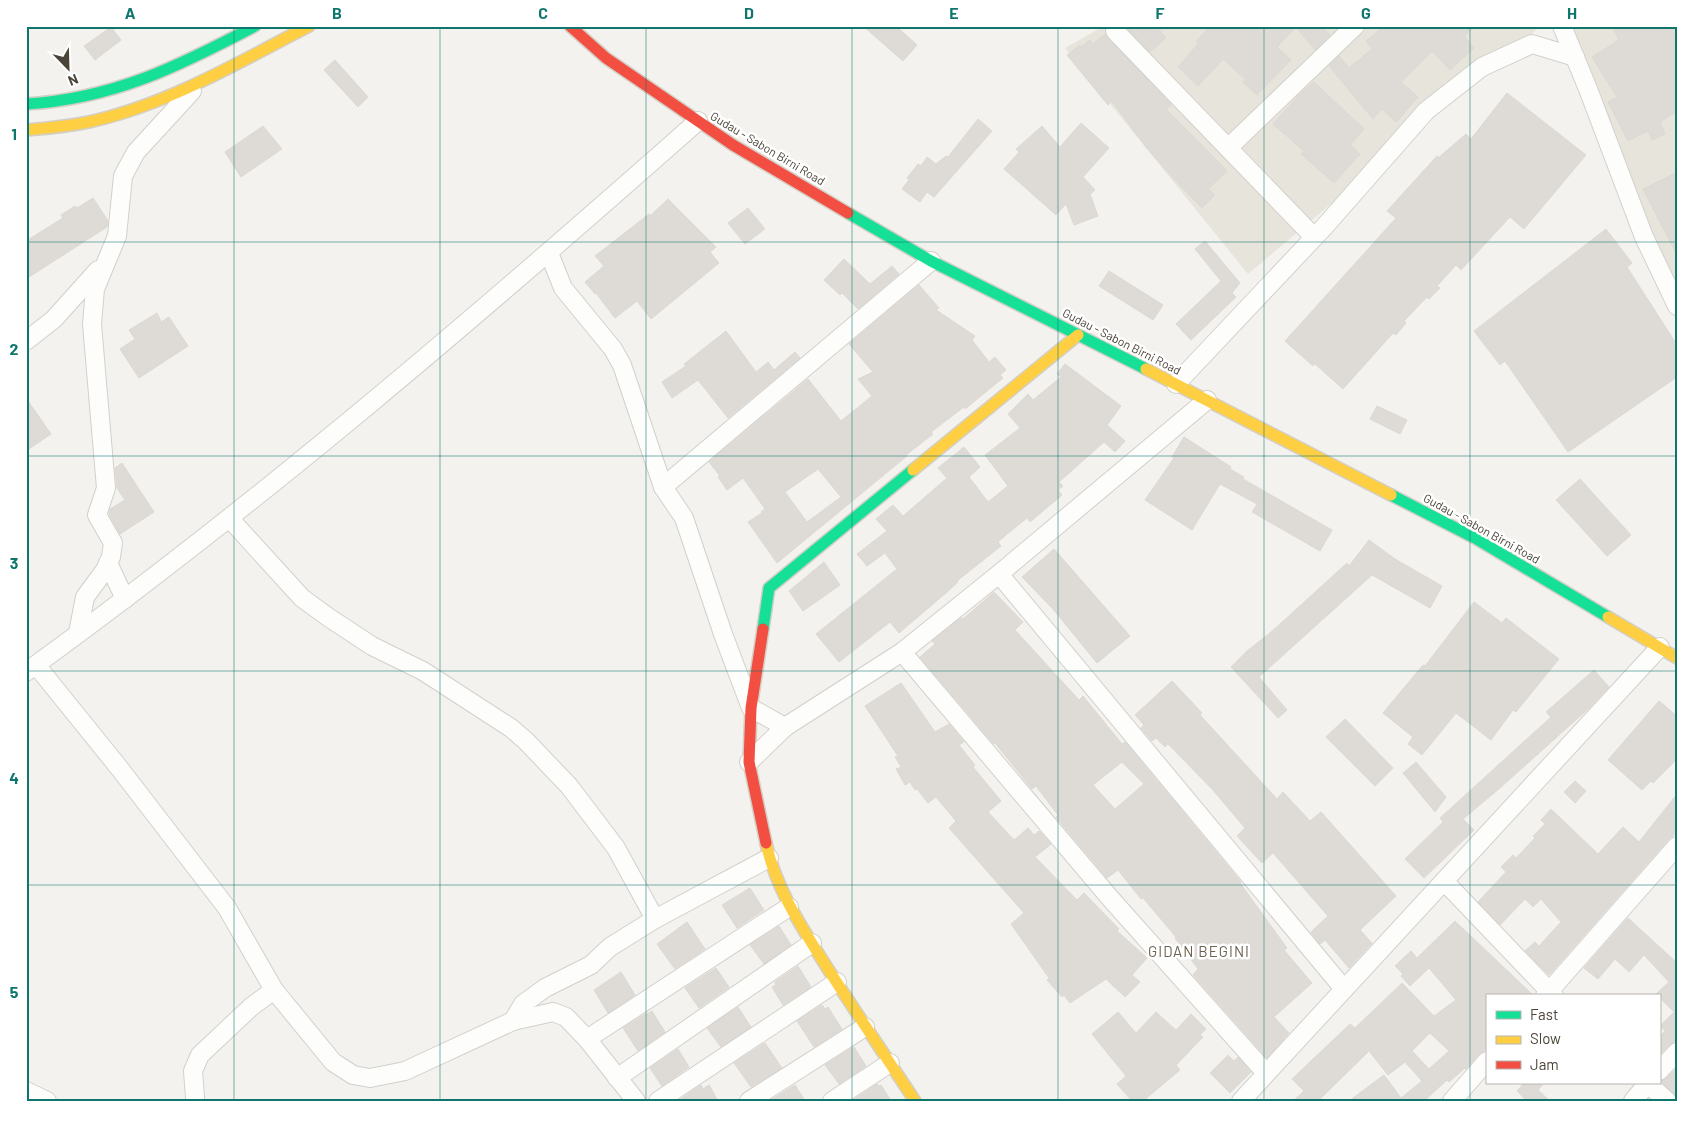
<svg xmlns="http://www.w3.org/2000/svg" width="1703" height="1127" viewBox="0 0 1703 1127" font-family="Barlow,sans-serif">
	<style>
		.residential { fill: #e7e4dc }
		.building { fill: #dedbd6; stroke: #dcd9d4; fill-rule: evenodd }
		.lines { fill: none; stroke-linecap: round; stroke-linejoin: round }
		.street-casing { stroke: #d2d0cb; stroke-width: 20 }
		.fast-casing { stroke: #d3cfc5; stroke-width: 14 }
		.slow-casing { stroke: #d3cfc5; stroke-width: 14 }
		.jam-casing { stroke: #d3cfc5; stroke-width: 14 }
		.street { stroke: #fdfdfc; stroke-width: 18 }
		.fast { stroke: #16e098; stroke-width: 11 }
		.slow { stroke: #ffcf43; stroke-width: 11 }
		.jam { stroke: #f24e42; stroke-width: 11 }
		.grid { fill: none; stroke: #0f766e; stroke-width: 1; stroke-opacity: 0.55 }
		.labels { text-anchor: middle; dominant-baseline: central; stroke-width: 5; stroke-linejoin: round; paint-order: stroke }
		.street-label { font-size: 12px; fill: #4b4439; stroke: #fff }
		.quarter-label { font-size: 15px; letter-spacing: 1px; fill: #6e6250; stroke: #fff }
		.neatline { fill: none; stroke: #0f766e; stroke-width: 2 }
		.grid-label { font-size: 16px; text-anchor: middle; font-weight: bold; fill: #0f766e }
	</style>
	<rect width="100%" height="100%" fill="#f4f2ee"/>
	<g class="residential">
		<polygon points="1104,26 1541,26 1248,274 1065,48"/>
		<polygon points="1554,26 1677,26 1677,303"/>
	</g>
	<g class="building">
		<polygon points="863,26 896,26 917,45 903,61"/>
		<polygon points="1125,26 1156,26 1166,38 1150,52"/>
		<polygon points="1210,26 1322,26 1330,35 1315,50 1296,27 1277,47 1291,60 1257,95 1243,82 1245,79 1223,59 1198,86 1178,67 1198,44 1196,42"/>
		<polygon points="1384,26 1476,26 1464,36 1474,48 1450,70 1432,51 1401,82 1418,97 1396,122 1382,109 1373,119 1329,66 1339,56 1349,68 1372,49 1366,41"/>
		<polygon points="1612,26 1677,26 1677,111 1660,122 1665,134 1652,140 1648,131 1628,141 1608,102 1617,97 1592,57 1619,40"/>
		<polygon points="111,27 121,40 95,60 84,46"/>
		<polygon points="1105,34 1171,105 1166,109 1227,171 1208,189 1215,195 1202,208 1175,180 1146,147 1112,101 1108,105 1067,55 1080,45 1081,47 1090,40 1093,44"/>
		<polygon points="335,60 368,97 358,107 324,70"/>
		<polygon points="1314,82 1364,129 1350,145 1360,154 1334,183 1301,154 1304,151 1273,124 1301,93"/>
		<polygon points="1507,93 1586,155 1524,229 1510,217 1461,270 1456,265 1437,286 1440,288 1429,299 1427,297 1404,321 1406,323 1396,335 1393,333 1343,389 1315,364 1313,366 1285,341 1396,218 1387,211 1437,156 1438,158 1466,134 1471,139"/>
		<polygon points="978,119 992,131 934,197 927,192 920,202 902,189 909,180 907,178 918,164 921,166 927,157 936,164 946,156 948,157"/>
		<polygon points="1081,123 1109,148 1083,177 1095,190 1090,194 1098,216 1074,225 1066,204 1056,215 1004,169 1019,152 1016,149 1042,126 1060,147"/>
		<polygon points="263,126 282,149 241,177 225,152"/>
		<polygon points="1677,172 1677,255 1643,189"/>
		<polygon points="93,198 108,221 107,227 26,279 26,241 63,218 61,215 75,206 77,208"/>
		<polygon points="668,199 716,247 710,252 719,263 651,319 637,301 615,318 596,293 595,294 585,282 604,266 595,256 649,214 650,216"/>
		<polygon points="748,208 765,229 745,244 728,223"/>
		<polygon points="1606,229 1632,263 1627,267 1677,345 1677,377 1568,452 1505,361 1500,365 1474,331"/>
		<polygon points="1205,241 1240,283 1232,293 1236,297 1191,340 1176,324 1221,281 1195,249"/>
		<polygon points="844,259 870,284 892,266 899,274 858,309 842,293 840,295 824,280"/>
		<polygon points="1109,271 1163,305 1153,320 1099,286"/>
		<path d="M919,285L939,308L936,310L975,336L972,340L989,362L995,357L1006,370L1000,375L1003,378L965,409L964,407L931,432L933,434L906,455L907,456L777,563L748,522L762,513L761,512L765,509L743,478L727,490L718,477L720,476L709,462L808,379L841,421L872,396L858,379L873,372L849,344ZM818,469L841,497L807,522L785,492Z"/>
		<polygon points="157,313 161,322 169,317 188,346 139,378 120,349 135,339 129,330"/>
		<polygon points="726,331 756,372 768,362 774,370 795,352 800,358 728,418 698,380 672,398 662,382 686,366 684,364"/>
		<polygon points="1065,364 1121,406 1107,425 1125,441 1115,452 1104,442 1059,482 1063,486 1058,490 1062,495 1030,522 1027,518 1006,535 998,542 1001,546 957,581 958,582 946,593 899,633 890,622 839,662 816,634 897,569 885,553 867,566 857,554 887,531 876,519 893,505 903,516 947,478 938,468 964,447 980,467 969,477 988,502 1008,486 985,455 1020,428 1008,414 1028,394 1033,400 1061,377 1057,374"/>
		<polygon points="26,398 51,434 26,451"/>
		<polygon points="1377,406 1407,420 1400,434 1370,419"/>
		<polygon points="1184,437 1231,467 1230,469 1244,477 1243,479 1332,530 1320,551 1252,512 1257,504 1220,484 1192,530 1145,500 1174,458 1172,457"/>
		<polygon points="122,463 154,512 120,534 109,514 110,509 125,500 117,488 115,468"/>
		<polygon points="1580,479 1631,535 1607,556 1556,500"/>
		<polygon points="1369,540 1395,559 1442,586 1430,608 1372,575 1259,677 1287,710 1278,718 1231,667 1247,651 1270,633 1347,563 1349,566"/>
		<polygon points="1054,549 1130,636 1097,663 1053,609 1022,577"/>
		<polygon points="824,562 840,585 803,611 789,591"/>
		<path d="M994,592L1023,622L1015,630L1079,700L1083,696L1122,744L1125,742L1241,882L1240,883L1287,948L1284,950L1312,983L1274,1017L1289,1033L1267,1058L1193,975L1198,969L1175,938L1176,937L1143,898L1141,899L1118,870L1107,878L1056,817L1058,815L1036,786L1032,789L995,743L994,744L920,657L935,644L932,641L961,618L963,619ZM1122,762L1144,784L1115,809L1093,785Z"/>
		<polygon points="1474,602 1502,623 1506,618 1559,659 1516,712 1513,710 1491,740 1456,713 1422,755 1408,744 1413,737 1383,713 1423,665 1425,666"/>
		<polygon points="1594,670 1609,687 1587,710 1500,788 1463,819 1474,830 1424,878 1405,859 1443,822 1440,818 1551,717 1546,712"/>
		<polygon points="1172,681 1202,713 1200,715 1277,799 1283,792 1310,821 1321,812 1396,896 1360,930 1372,943 1349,968 1325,940 1320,944 1311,932 1328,916 1273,853 1262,863 1237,836 1245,828 1212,789 1168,744 1165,747 1156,738 1152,741 1141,728 1144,725 1135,715"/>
		<polygon points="901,683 935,732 949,724 964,742 959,745 975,765 973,767 1001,801 988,812 1014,840 1028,828 1034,835 1039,831 1051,844 1035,857 1077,900 1084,893 1119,929 1117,931 1147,958 1132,975 1140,982 1125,997 1106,979 1070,1003 1064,995 1062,997 1047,980 1049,978 1011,924 1024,913 949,828 956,821 936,797 928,803 917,789 915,790 910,782 905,785 896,769 901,767 895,757 898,756 865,706"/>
		<polygon points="1659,701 1677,716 1677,759 1653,783 1651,781 1642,790 1608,760"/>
		<polygon points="1345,719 1393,768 1375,786 1326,737"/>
		<polygon points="1416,762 1446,797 1435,812 1403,773"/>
		<polygon points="1575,781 1586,791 1575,803 1564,792"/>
		<polygon points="1677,794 1677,832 1669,839 1549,975 1525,951 1535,942 1539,946 1561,922 1541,899 1533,907 1525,899 1500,925 1478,902 1506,872 1501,867 1513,855 1516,858 1535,838 1533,836 1545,824 1541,820 1551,809 1598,854 1623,827 1639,842"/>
		<polygon points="750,888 764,910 737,928 722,905"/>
		<polygon points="1628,918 1677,963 1677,1042 1670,1044 1659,1055 1659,1038 1665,1031 1660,1026 1674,1012 1656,994 1669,982 1644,955 1629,972 1615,959 1598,979 1584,968"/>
		<path d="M1455,921L1534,996H1487V1049L1479,1054L1466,1069L1465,1068L1449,1082L1447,1080L1424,1101H1349L1384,1075L1401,1098L1422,1081L1405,1062L1388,1075L1369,1051L1318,1101H1293L1304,1091L1292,1079L1350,1024L1355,1028L1402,983L1434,1016L1456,1000L1429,968L1410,986L1401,976L1403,974L1395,966L1411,951L1417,958ZM1430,1033L1449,1051L1429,1069L1412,1051Z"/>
		<polygon points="687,922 705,949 675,969 657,944"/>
		<polygon points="779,926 791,945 764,964 750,945"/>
		<polygon points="798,966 811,987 783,1005 772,987 776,985 775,982"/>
		<polygon points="716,968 729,987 699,1008 685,988"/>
		<polygon points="621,972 635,995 608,1013 594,990"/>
		<polygon points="822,1005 825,1009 828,1007 842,1029 814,1047 797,1021"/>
		<polygon points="738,1007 751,1027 721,1047 707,1028"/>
		<polygon points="652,1011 665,1032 638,1051 623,1028 647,1013 647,1014"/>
		<polygon points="1118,1012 1136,1033 1156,1012 1176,1030 1191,1014 1206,1029 1200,1035 1203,1037 1176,1065 1180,1070 1143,1101 1132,1101 1117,1084 1126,1076 1092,1034"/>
		<polygon points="765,1043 782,1068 751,1087 734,1063"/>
		<polygon points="854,1047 866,1066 839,1084 825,1065"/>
		<polygon points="678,1049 689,1067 662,1086 650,1068"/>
		<polygon points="1228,1055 1234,1061 1238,1057 1251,1072 1230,1093 1210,1073"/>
		<polygon points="1677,1068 1677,1097 1661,1081 1667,1078"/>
		<polygon points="1524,1083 1544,1083 1538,1090 1550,1101 1527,1101 1517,1091"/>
		<polygon points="877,1084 879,1086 881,1085 891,1101 852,1101"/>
		<polygon points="701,1085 703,1089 709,1085 718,1101 678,1101"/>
		<polygon points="795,1085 805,1101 769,1101"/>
	</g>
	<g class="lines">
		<g class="street-casing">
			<g id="street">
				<polyline points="1562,26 1588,89 1644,237 1677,306"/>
				<polyline points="1115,31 1314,237"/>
				<polyline points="1228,148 1355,26"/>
				<polyline points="549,253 563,288 613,349 622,365 663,487 684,518 723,634 751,708 785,727"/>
				<polyline points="26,341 54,319 98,270"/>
				<polyline points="1176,384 1325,226 1426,111 1482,67 1532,44 1575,57"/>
				<polyline points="663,487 931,261"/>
				<polyline points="230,519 302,598 328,617 372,646 423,671 511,728 526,741 569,786 616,848 655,919"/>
				<polyline points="108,563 125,599"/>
				<polyline points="999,574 1344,989"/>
				<polyline points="78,633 85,597 105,570 111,557 113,543 97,515 106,488 92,324 95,289 117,236 123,176 136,152 192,91"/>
				<polyline points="902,652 1110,898 1266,1073"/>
				<polyline points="36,665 120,769 227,908 274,990 333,1062 353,1075 370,1078 405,1071 513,1021 553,1012 566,1017 587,1039 636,1101"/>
				<path d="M26,672C261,502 481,313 698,121"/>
				<polyline points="749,762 785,727 902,652 999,574 1207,400"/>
				<polyline points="1444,881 1554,996"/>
				<polyline points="1545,996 1677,846"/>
				<polyline points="513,1021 523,1004 545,988 591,965 610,947 655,919 769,858"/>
				<polyline points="587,1039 789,907"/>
				<polyline points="1659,1071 1677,1052"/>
				<polyline points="617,1078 812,943"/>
				<polyline points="1647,1083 1667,1101"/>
				<polyline points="26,1091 47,1101"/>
				<polyline points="195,1097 193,1071 200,1055 251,1007 274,990"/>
				<polyline points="658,1101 837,982"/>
				<polyline points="749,1101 865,1027"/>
				<polyline points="832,1101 890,1063"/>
				<polyline points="1241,1101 1660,647"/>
				<polyline points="1452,1101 1487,1061"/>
				<polyline points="1633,1101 1648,1083"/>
			</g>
		</g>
		<g class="fast-casing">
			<g id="fast">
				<path d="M26,104C113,99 179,66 255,26"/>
				<polyline points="848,213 931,261 1146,369"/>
				<polyline points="1391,495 1475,538 1608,617"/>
				<polyline points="763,629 769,588 913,470"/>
			</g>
		</g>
		<g class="slow-casing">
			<g id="slow">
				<path d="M26,130C50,128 74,126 97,120C172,102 241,61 309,26"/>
				<polyline points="1146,369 1391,495"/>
				<polyline points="913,470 1078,335"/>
				<polyline points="1608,617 1677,658"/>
				<path d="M766,843C776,890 803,929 828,969C857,1014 886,1057 915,1101"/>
			</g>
		</g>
		<g class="jam-casing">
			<g id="jam">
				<polyline points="570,26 606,58 733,145 848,213"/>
				<polyline points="763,629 751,708 749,762 766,843"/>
			</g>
		</g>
		<use href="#street" class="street"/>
		<use href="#fast" class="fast"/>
		<use href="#slow" class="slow"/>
		<use href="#jam" class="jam"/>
	</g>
	<path class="grid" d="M234,26V1101M440,26V1101M646,26V1101M852,26V1101M1058,26V1101M1264,26V1101M1470,26V1101M26,242H1677M26,456H1677M26,671H1677M26,885H1677"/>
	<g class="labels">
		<g class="street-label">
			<text transform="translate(768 148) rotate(31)">Gudau - Sabon Birni Road</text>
			<text transform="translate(1122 341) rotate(27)">Gudau - Sabon Birni Road</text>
			<text transform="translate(1482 528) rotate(29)">Gudau - Sabon Birni Road</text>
		</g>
		<g class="quarter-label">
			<text x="1199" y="951">GIDAN BEGINI</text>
		</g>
	</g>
	<rect width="1703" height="1127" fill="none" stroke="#ffffff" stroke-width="55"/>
	<rect x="1486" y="994" width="175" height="90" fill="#ffffff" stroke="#b7b4b0"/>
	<rect x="1496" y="1011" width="25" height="8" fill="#16e098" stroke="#b7b4b0"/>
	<text x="1530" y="1020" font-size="15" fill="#4b4439">Fast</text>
	<rect x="1496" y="1036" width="25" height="8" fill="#ffcf43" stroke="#b7b4b0"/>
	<text x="1530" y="1044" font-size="15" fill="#4b4439">Slow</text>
	<rect x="1496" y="1061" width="25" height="8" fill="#f24e42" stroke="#b7b4b0"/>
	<text x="1530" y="1070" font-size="15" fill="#4b4439">Jam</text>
	<g transform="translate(68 68) rotate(157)" stroke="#ffffff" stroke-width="4" paint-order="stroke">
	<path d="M0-4L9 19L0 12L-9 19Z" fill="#4b4439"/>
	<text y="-8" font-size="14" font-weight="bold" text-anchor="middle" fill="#4b4439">N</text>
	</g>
	<rect x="28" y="28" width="1648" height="1072" class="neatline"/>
	<g class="grid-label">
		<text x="130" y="19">A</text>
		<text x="337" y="19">B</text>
		<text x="543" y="19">C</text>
		<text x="749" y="19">D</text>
		<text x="954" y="19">E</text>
		<text x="1160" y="19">F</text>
		<text x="1366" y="19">G</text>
		<text x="1572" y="19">H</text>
		<text x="14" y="140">1</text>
		<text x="14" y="355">2</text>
		<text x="14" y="569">3</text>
		<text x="14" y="784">4</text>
		<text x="14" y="998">5</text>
	</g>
</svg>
